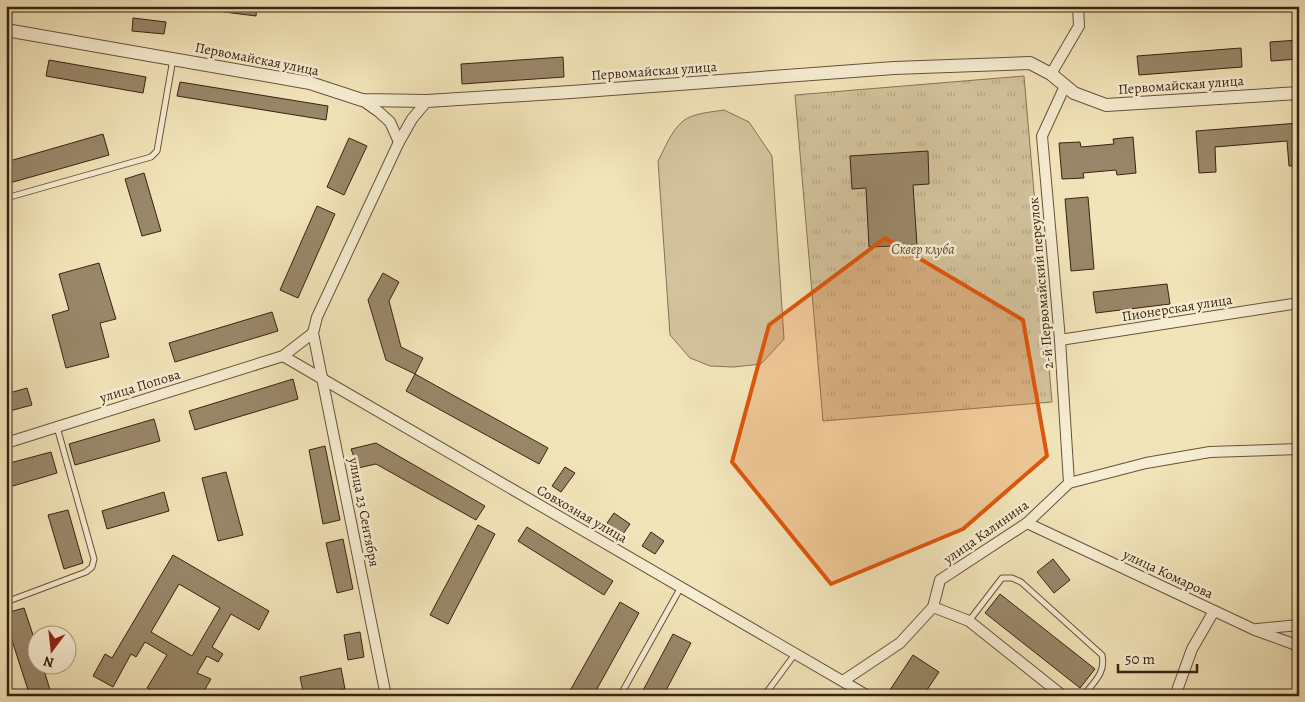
<svg xmlns="http://www.w3.org/2000/svg" width="1305" height="702" viewBox="0 0 1305 702" font-family="Alegreya,serif">
	<style>
		.grass { fill: url(#grass-tufts); stroke: #867258 }
		.pitch { fill: #d3c39d; stroke: #867258 }
		.building { fill: #998769; stroke: #392212; fill-rule: evenodd }
		.lines { fill: none; stroke-linecap: round; stroke-linejoin: round }
		.service-casing { stroke: #67523c; stroke-width: 7 }
		.minor-casing { stroke: #67523c; stroke-width: 12 }
		.tertiary-casing { stroke: #67523c; stroke-width: 14 }
		.service { stroke: #f7edd2; stroke-width: 5 }
		.minor { stroke: #f7edd2; stroke-width: 10 }
		.tertiary { stroke: #f7edd2; stroke-width: 12 }
		.marked { fill: #df560c; fill-opacity: 0.2; stroke: #df560c; stroke-width: 4; stroke-linejoin: round }
		.labels { text-anchor: middle; dominant-baseline: central; stroke-width: 5; stroke-linejoin: round; paint-order: stroke }
		.street-label { font-size: 14px; fill: #392212; stroke: #f7edd2 }
		.park-label { font-size: 14px; font-style: italic; fill: #604a35; stroke: #f7edd2 }
	</style>
	<defs>
		<pattern id="grass-tufts" width="24" height="20" patternUnits="userSpaceOnUse" patternTransform="scale(1.25)"><rect width="24" height="20" fill="#d3c39d"/><path d="M3 7l-1-3M5 7V3M7 7l1-3M15 17l-1-3M17 17v-4M19 17l1-3" fill="none" stroke="#b6a786"/></pattern>
	</defs>
	<rect width="100%" height="100%" fill="#f2e4b9"/>
	<filter id="stains"><feTurbulence type="fractalNoise" baseFrequency=".004" numOctaves="4"/><feColorMatrix values="0 0 0 0 .2 0 0 0 0 .09 0 0 0 0 .02 0 0 0 .5 -.17"/></filter>
	<radialGradient id="worn" r=".72"><stop offset=".6" stop-color="#630" stop-opacity="0"/><stop offset="1" stop-color="#630" stop-opacity=".3"/></radialGradient>
	<polygon class="grass" points="1024,76 1052,402 823,421 795,95"/>
	<path class="pitch" d="M724,110L749,122L772,156L784,339L761,364L734,367L710,366L690,358L670,335L658,161C665,148 671,131 683,121C693,113 712,112 724,110Z"/>
	<g class="building">
		<polygon points="225,6 257,6 256,16 224,12"/>
		<polygon points="133,18 166,22 164,34 132,31"/>
		<polygon points="1299,40 1299,59 1271,61 1270,42"/>
		<polygon points="1241,48 1242,67 1139,75 1137,56"/>
		<polygon points="563,57 564,77 462,84 461,64"/>
		<polygon points="49,60 146,77 143,93 46,76"/>
		<polygon points="180,82 328,106 326,120 177,96"/>
		<polygon points="1299,123 1299,166 1289,166 1287,141 1215,147 1216,172 1199,173 1196,131"/>
		<polygon points="103,134 109,155 6,184 6,162"/>
		<polygon points="1133,137 1136,173 1117,175 1116,170 1083,173 1084,178 1062,179 1059,143 1080,142 1081,147 1114,144 1113,139"/>
		<polygon points="349,138 367,146 344,195 327,187"/>
		<polygon points="928,151 929,184 913,185 917,245 869,247 866,188 852,189 850,156"/>
		<polygon points="144,173 161,231 142,236 125,179"/>
		<polygon points="1088,197 1094,269 1071,271 1065,199"/>
		<polygon points="317,206 335,214 298,298 280,290"/>
		<polygon points="99,263 116,319 100,323 109,357 66,368 52,315 69,310 59,274"/>
		<polygon points="383,273 399,282 389,301 401,347 423,358 415,374 386,360 368,300"/>
		<polygon points="1167,284 1170,304 1096,313 1093,292"/>
		<polygon points="272,312 278,331 175,362 169,343"/>
		<polygon points="415,374 548,448 539,464 406,391"/>
		<polygon points="293,379 298,399 195,430 189,411"/>
		<polygon points="27,388 32,405 6,412 6,394"/>
		<polygon points="154,419 160,441 75,465 69,444"/>
		<polygon points="376,443 485,506 476,520 376,464 358,468 351,449"/>
		<polygon points="325,446 340,520 323,524 309,450"/>
		<polygon points="51,452 57,473 6,488 6,464"/>
		<polygon points="565,467 575,473 561,492 552,486"/>
		<polygon points="226,472 243,535 218,541 202,478"/>
		<polygon points="164,492 169,511 107,529 102,511"/>
		<polygon points="68,510 83,563 64,569 48,515"/>
		<polygon points="614,513 630,524 623,534 607,523"/>
		<polygon points="478,525 495,534 448,624 430,615"/>
		<polygon points="527,527 613,581 604,595 518,541"/>
		<polygon points="651,532 664,541 655,554 642,546"/>
		<polygon points="343,539 353,589 337,593 326,543"/>
		<path d="M173,555L269,611L259,630L231,614L212,647L223,654L218,662L207,656L197,673L211,679L201,696H160L147,688L167,655L145,642L136,657L131,654L113,687L93,676L105,654L112,658ZM179,584L220,608L192,656L151,632Z"/>
		<polygon points="1053,559 1070,580 1054,593 1037,572"/>
		<polygon points="1000,594 1095,669 1080,688 985,613"/>
		<polygon points="620,602 639,613 593,696 567,696"/>
		<polygon points="24,608 38,650 38,664 42,664 52,696 30,696 6,622 6,613"/>
		<polygon points="360,632 364,657 348,660 344,635"/>
		<polygon points="673,634 691,643 663,696 640,696"/>
		<polygon points="913,655 939,672 923,696 886,696"/>
		<polygon points="341,668 345,689 316,696 304,696 300,677"/>
	</g>
	<g class="lines">
		<g class="service-casing">
			<g id="service">
				<polyline points="6,198 151,157 157,151 173,59"/>
				<polyline points="6,602 86,572 92,567 94,559 57,427"/>
				<path d="M969,621L1002,578H1012L1021,582L1102,655C1106,673 1094,682 1083,696"/>
				<polyline points="620,696 681,587"/>
				<polyline points="764,696 795,654"/>
			</g>
		</g>
		<g class="minor-casing">
			<g id="minor">
				<polyline points="1051,74 1079,26 1078,6"/>
				<polyline points="1065,86 1042,136 1060,340 1069,483"/>
				<polyline points="362,100 379,112 390,122 399,142"/>
				<polyline points="1060,340 1299,303"/>
				<polyline points="283,356 868,696"/>
				<polyline points="6,443 283,356 313,333"/>
				<polyline points="1027,523 1255,630 1299,646"/>
				<polyline points="933,607 969,621 1063,696"/>
				<polyline points="1257,629 1299,625"/>
				<polyline points="843,681 900,643 933,607 940,580 1027,523 1069,483 1146,463 1210,452 1299,449"/>
				<polyline points="386,696 313,333 317,317 399,142 412,119 427,101"/>
				<polyline points="1175,696 1192,649 1214,611"/>
			</g>
		</g>
		<g class="tertiary-casing">
			<polyline id="tertiary" points="6,30 310,83 362,100 427,101 571,92 894,68 1030,63 1051,74 1074,93 1106,105 1299,93"/>
		</g>
		<use href="#service" class="service"/>
		<use href="#minor" class="minor"/>
		<use href="#tertiary" class="tertiary"/>
	</g>
	<path class="marked" d="M885,238L1023,320L1047,456L963,529L831,584L732,462L769,325Z"/>
	<g class="labels">
		<g class="street-label">
			<text transform="translate(257 59) rotate(11)">Первомайская улица</text>
			<text transform="translate(654 71) rotate(-4)">Первомайская улица</text>
			<text transform="translate(1181 85) rotate(-4)">Первомайская улица</text>
			<text transform="translate(1041 283) rotate(-95)">2-й Первомайский переулок</text>
			<text transform="translate(1177 308) rotate(-9)">Пионерская улица</text>
			<text transform="translate(140 386) rotate(-17)">улица Попова</text>
			<text transform="translate(364 512) rotate(79)">улица 23 Сентября</text>
			<text transform="translate(582 514) rotate(30)">Совхозная улица</text>
			<text transform="translate(986 532) rotate(-35)">улица Калинина</text>
			<text transform="translate(1168 574) rotate(25)">улица Комарова</text>
		</g>
		<g class="park-label">
			<text x="923" y="249">Сквер клуба</text>
		</g>
	</g>
	<rect width="1305" height="702" fill="none" stroke="#f2e4b9" stroke-width="25"/>
	<rect x="8" y="8" width="1290" height="687" fill="none" stroke="#392212" stroke-width="2.5"/>
	<rect x="12" y="12" width="1280" height="677" fill="none" stroke="#392212"/>
	<g transform="translate(52 650) rotate(195)"><circle r="24" fill="#f7edd2" stroke="#ab9c85"/>
	<path d="M0-4L9 19L0 12L-9 19Z" fill="#8f2418"/>
	<text y="-8" font-size="14" font-weight="bold" text-anchor="middle" fill="#392212">N</text>
	</g>
	<path d="M1118 664v8h79v-8" fill="none" stroke="#392212" stroke-width="2.5"/>
	<text x="1125" y="664" font-size="15" fill="#392212" stroke="#f7edd2" stroke-width="4" paint-order="stroke">50 m</text>
	<rect width="100%" height="100%" filter="url(#stains)"/>
	<rect width="100%" height="100%" fill="url(#worn)"/>
</svg>
